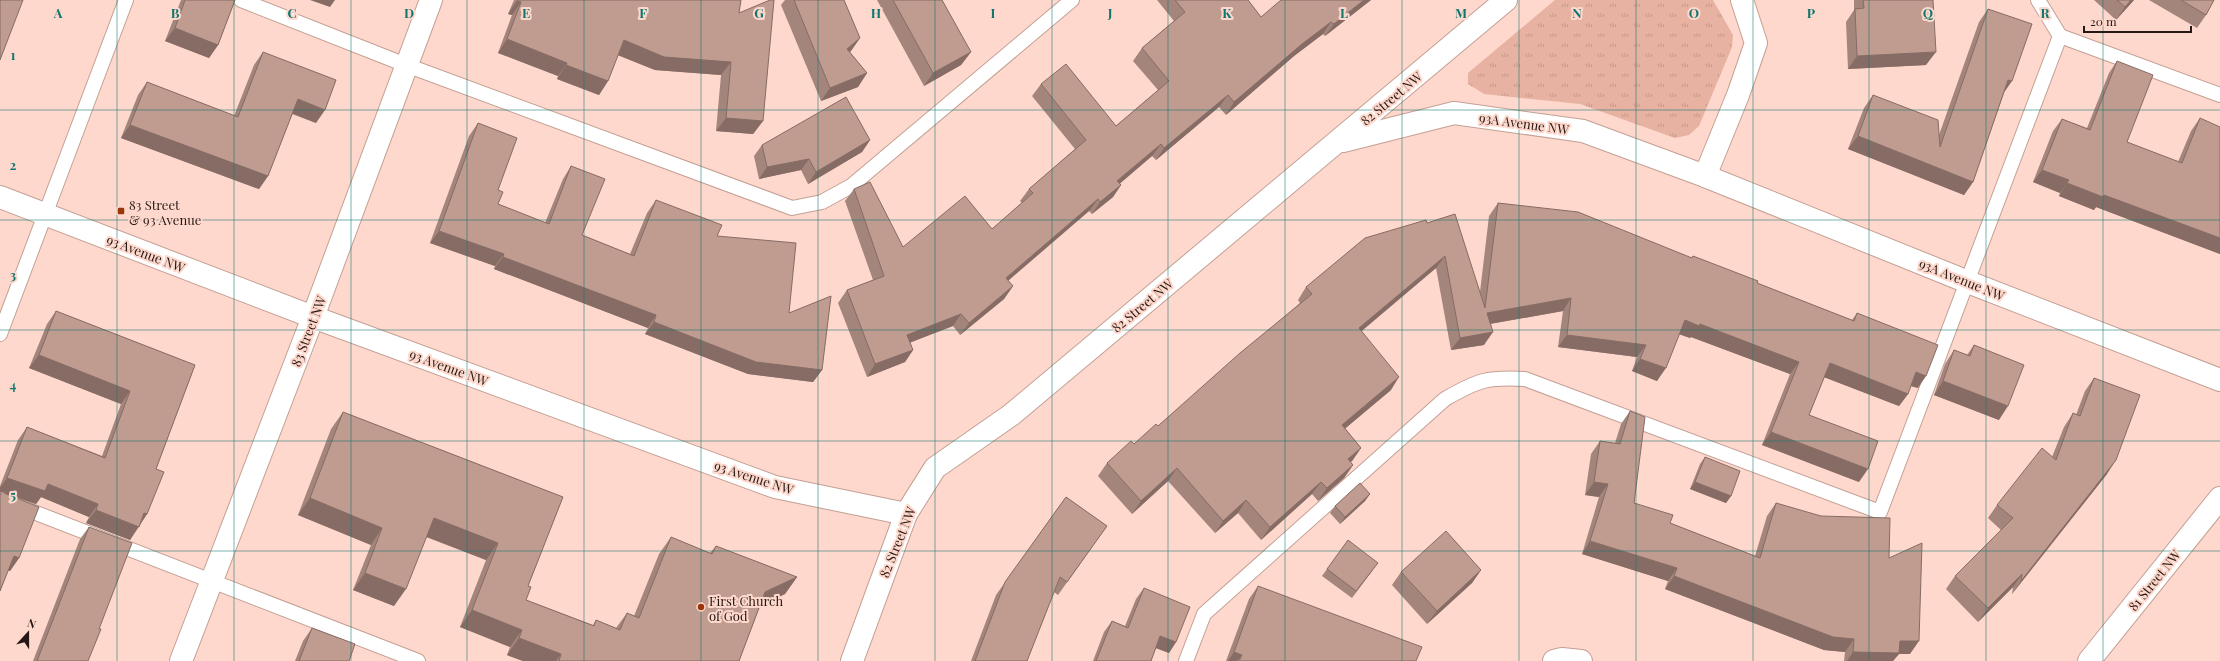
<svg xmlns="http://www.w3.org/2000/svg" width="2220" height="661" viewBox="0 0 2220 661" font-family="'Playfair Display',serif">
	<style>
		.grass { fill: url(#grass-tufts) }
		.lines { fill: none; stroke-linecap: round; stroke-linejoin: round }
		.service-casing { stroke: #c4a094; stroke-width: 16 }
		.minor-casing { stroke: #c4a094; stroke-width: 24 }
		.service { stroke: #fff; stroke-width: 14 }
		.minor { stroke: #fff; stroke-width: 22 }
		.wall { fill: #a4857c }
		.shaded-wall { fill: #866c65 }
		.building { fill: #bf9b90; stroke: #866c65 }
		.grid { fill: none; stroke: #0f766e; stroke-width: 1; stroke-opacity: 0.55 }
		.poi-dot { fill: #9b350c; stroke: #fed8cc; stroke-width: 1.5 }
		.labels { text-anchor: middle; dominant-baseline: central; stroke-width: 4; stroke-linejoin: round; paint-order: stroke }
		.street-label { font-size: 13px; fill: #251713; stroke: #fed8cc }
		.poi-label { font-size: 13px; fill: #251713; stroke: #fed8cc; text-anchor: start }
		.grid-label { font-size: 13px; text-anchor: middle; font-weight: bold; fill: #0f766e; stroke: #fed8cc; stroke-width: 4; stroke-linejoin: round; paint-order: stroke }
	</style>
	<defs>
		<pattern id="grass-tufts" width="24" height="20" patternUnits="userSpaceOnUse"><rect width="24" height="20" fill="#e7b2a1"/><path d="M3 7l-1-3M5 7V3M7 7l1-3M15 17l-1-3M17 17v-4M19 17l1-3" fill="none" stroke="#c6988a"/></pattern>
	</defs>
	<rect width="100%" height="100%" fill="#fed8cc"/>
	<polygon class="grass" points="1555,0 1713,0 1733,35 1732,47 1699,126 1689,135 1675,138 1580,104 1484,94 1468,84 1468,73"/>
	<g class="lines">
		<g class="service-casing">
			<g id="service">
				<polyline points="241,0 406,65 792,208 822,202 851,186 1072,0"/>
				<polyline points="2038,0 2060,36 2220,95"/>
				<path d="M0,334C43,223 83,111 126,0"/>
				<polyline points="0,499 418,661"/>
				<path d="M1186,661L1204,614L1445,399C1478,380 1487,377 1525,379L1880,512L2060,36"/>
			</g>
		</g>
		<g class="minor-casing">
			<g id="minor">
				<polyline points="1343,141 1454,113 1583,131 1705,176 1968,282 2220,380"/>
				<polyline points="1705,176 1738,95 1756,43 1742,0"/>
				<polyline points="0,197 313,317 775,487 906,514"/>
				<polyline points="181,661 313,317 431,0"/>
				<polyline points="852,661 906,514 935,468 1011,415 1506,0"/>
				<polyline points="1554,661 1562,659 1581,661"/>
				<polyline points="2089,661 2220,498"/>
			</g>
		</g>
		<use href="#service" class="service"/>
		<use href="#minor" class="minor"/>
	</g>
	<g class="wall">
		<polygon points="181,0 235,0 218,45 209,58 165,41"/>
		<polygon points="514,0 741,0 739,13 763,121 753,134 716,131 721,75 655,70 618,55 608,81 599,95 557,79 558,76 498,53 512,15 508,14"/>
		<polygon points="785,0 844,0 860,38 850,52 867,73 858,87 821,101 781,5"/>
		<polygon points="877,0 942,0 971,52 961,65 924,86"/>
		<polygon points="1157,0 1248,0 1261,17 1371,0 1325,36 1323,34 1294,56 1226,115 1219,107 1156,160 1152,156 1120,183 1121,185 1113,197 1092,214 1089,211 1008,281 1013,286 1004,299 960,335 953,326 910,342 913,350 905,362 867,377 838,303 847,290 873,280 845,201 854,189 903,247 992,229 1022,203 1020,201 1029,189 1075,149 1032,96 1041,84 1116,126 1158,90 1133,61 1142,48 1174,21"/>
		<polygon points="1854,0 1933,0 1926,65 1848,69 1846,22 1854,10"/>
		<polygon points="2094,0 2134,0 2116,20"/>
		<polygon points="2149,0 2214,0 2206,15 2197,28"/>
		<polygon points="1988,9 2004,93 1973,182 1964,195 1848,149 1864,108 1873,95 1939,135 1979,22"/>
		<polygon points="263,52 316,123 292,114 268,176 259,189 121,138 138,95 147,82 234,116 254,65"/>
		<polygon points="2117,61 2127,142 2178,162 2191,131 2200,118 2220,254 2096,207 2094,210 2059,196 2060,193 2033,182 2053,131 2062,119 2087,128 2109,73"/>
		<polygon points="478,123 498,190 498,204 545,223 563,179 571,166 582,235 630,254 647,213 656,200 717,236 789,313 822,370 813,382 748,374 645,334 648,328 494,269 495,266 430,243 469,136"/>
		<polygon points="870,140 862,152 808,184 801,170 759,179 754,156 762,145"/>
		<polygon points="1498,203 1691,258 1693,256 1757,283 1852,320 1857,313 1918,388 1911,386 1908,394 1899,406 1824,377 1809,415 1859,482 1762,445 1790,374 1691,337 1690,338 1679,334 1657,381 1632,371 1637,357 1558,347 1563,311 1490,324 1484,345 1451,350 1436,268 1361,331 1391,390 1345,428 1361,448 1352,461 1350,462 1353,465 1344,478 1318,501 1312,494 1261,540 1238,513 1215,533 1168,481 1132,514 1098,476 1107,463 1134,444 1158,426 1300,303 1298,300 1306,287 1427,223 1480,292 1489,216"/>
		<polygon points="56,311 195,365 156,469 147,514 130,540 86,523 89,517 41,497 36,504 4,493 19,558 10,571 8,570 0,591 0,493 1,492 0,492 0,486 18,440 27,427 102,456 121,404 29,368 47,324"/>
		<polygon points="1974,345 1999,420 1934,395 1945,364 1954,350 1967,355"/>
		<polygon points="2094,378 2107,474 2012,594 2013,587 1978,622 1946,589 1955,576 2001,530 1988,518 1997,505 2052,457 2064,427 2073,413 2076,415 2085,391"/>
		<polygon points="1630,411 1634,503 1670,523 1755,556 1767,516 1776,503 1889,558 1910,654 1899,654 1893,661 1844,661 1845,652 1824,650 1665,589 1668,581 1582,554 1599,497 1585,495 1591,454 1600,441 1615,443 1621,424"/>
		<polygon points="343,412 563,497 528,586 526,600 593,625 596,620 616,628 627,613 634,616 659,554 671,537 710,553 716,546 797,577 785,594 760,606 739,661 523,661 507,655 510,647 460,627 486,560 426,537 394,606 353,590 371,545 298,515 331,429"/>
		<polygon points="1705,457 1731,496 1726,503 1690,489 1700,464"/>
		<polygon points="1370,494 1365,501 1340,524 1330,513 1335,506"/>
		<polygon points="1066,497 1107,526 1058,595 1054,592 1027,661 971,661 996,595"/>
		<polygon points="89,527 99,629 88,661 33,661 80,539"/>
		<polygon points="1327,569 1373,570 1352,598 1322,576"/>
		<polygon points="1481,570 1472,583 1427,624 1392,585 1401,572"/>
		<polygon points="1258,586 1416,661 1226,661 1249,599"/>
		<polygon points="1144,588 1176,642 1169,653 1156,648 1151,661 1093,661 1104,632 1112,621 1125,626 1136,599"/>
		<polygon points="312,628 349,661 295,661 303,641"/>
	</g>
	<g class="shaded-wall">
		<polygon points="310,0 335,0 330,7"/>
		<polygon points="1364,0 1371,0 1325,36 1334,24"/>
		<polygon points="2131,0 2134,0 2116,20 2125,7"/>
		<polygon points="517,1 521,2 512,15 508,14"/>
		<polygon points="1331,22 1323,34 1294,56 1226,115 1234,102 1302,44"/>
		<polygon points="175,28 218,45 209,58 165,41"/>
		<polygon points="860,38 851,51 838,62 847,49"/>
		<polygon points="507,39 567,63 558,76 498,53"/>
		<polygon points="624,40 731,62 721,75 655,70 615,54"/>
		<polygon points="971,52 961,65 924,86 933,73"/>
		<polygon points="1936,52 1926,65 1848,69 1857,56"/>
		<polygon points="566,65 608,81 599,95 557,79"/>
		<polygon points="867,73 858,87 821,101 830,88"/>
		<polygon points="2008,80 2012,81 2003,94"/>
		<polygon points="1228,95 1219,107 1156,160 1164,148"/>
		<polygon points="298,99 325,110 316,123 289,112"/>
		<polygon points="726,118 763,121 753,134 716,131"/>
		<polygon points="130,125 268,176 259,189 121,138"/>
		<polygon points="1858,136 1973,182 1964,195 1848,149"/>
		<polygon points="870,140 862,152 808,184 816,172"/>
		<polygon points="1161,144 1152,156 1109,193 1117,181"/>
		<polygon points="809,159 801,170 759,179 767,167"/>
		<polygon points="2042,170 2069,180 2060,193 2033,182"/>
		<polygon points="2067,183 2104,195 2220,238 2220,254 2096,207 2094,210 2059,196"/>
		<polygon points="1121,185 1113,197 1092,214 1100,202"/>
		<polygon points="1098,199 1089,211 997,290 1006,278"/>
		<polygon points="439,231 504,254 495,266 430,243"/>
		<polygon points="1445,256 1436,268 1350,341 1359,328"/>
		<polygon points="503,257 656,315 648,328 494,269"/>
		<polygon points="1013,286 1004,299 960,335 969,323"/>
		<polygon points="1571,298 1563,311 1478,326 1487,313"/>
		<polygon points="961,314 953,326 899,347 907,335"/>
		<polygon points="1685,320 1700,324 1799,362 1790,374 1691,337 1690,338 1676,333"/>
		<polygon points="654,322 822,370 813,382 748,374 645,334"/>
		<polygon points="1493,332 1484,345 1451,350 1460,338"/>
		<polygon points="1567,335 1646,345 1637,357 1558,347"/>
		<polygon points="913,350 905,362 867,377 875,364"/>
		<polygon points="39,355 130,391 121,404 29,368"/>
		<polygon points="1640,359 1666,368 1657,381 1632,371"/>
		<polygon points="1830,363 1908,394 1899,406 1821,376"/>
		<polygon points="1916,372 1926,376 1918,388 1907,385"/>
		<polygon points="1399,377 1391,390 1334,438 1342,425"/>
		<polygon points="1943,381 2008,406 1999,420 1934,395"/>
		<polygon points="1771,432 1868,469 1859,482 1762,445"/>
		<polygon points="1361,448 1352,461 1339,471 1348,459"/>
		<polygon points="2116,460 2107,474 2012,594 2021,581"/>
		<polygon points="1353,465 1344,478 1318,501 1327,488"/>
		<polygon points="1177,468 1168,481 1132,514 1141,501"/>
		<polygon points="7,478 48,484 98,504 89,517 41,497 36,504 0,492 0,488"/>
		<polygon points="1321,482 1312,494 1261,540 1270,527"/>
		<polygon points="1594,482 1608,484 1599,497 1585,495"/>
		<polygon points="1695,482 1731,496 1726,503 1690,489"/>
		<polygon points="1370,494 1365,501 1340,524 1345,517"/>
		<polygon points="310,498 382,528 371,545 298,515"/>
		<polygon points="1246,500 1238,513 1215,533 1223,521"/>
		<polygon points="96,510 144,513 147,514 130,540 86,523"/>
		<polygon points="434,518 498,543 486,560 422,535"/>
		<polygon points="1590,541 1677,568 1668,581 1582,554"/>
		<polygon points="14,556 19,558 10,571 5,569"/>
		<polygon points="1481,570 1472,583 1427,624 1437,611"/>
		<polygon points="365,573 406,589 394,606 353,590"/>
		<polygon points="2022,574 2013,587 1978,622 1988,608"/>
		<polygon points="1674,576 1854,639 1845,652 1824,650 1665,589"/>
		<polygon points="797,577 785,594 753,609 765,592"/>
		<polygon points="472,610 522,630 510,647 460,627"/>
		<polygon points="1160,636 1176,642 1169,653 1153,647"/>
		<polygon points="519,638 561,654 556,661 523,661 507,655"/>
		<polygon points="1900,641 1919,641 1910,654 1899,654 1893,661 1847,661 1853,652"/>
		<polygon points="1234,652 1242,655 1237,661 1228,661"/>
	</g>
	<g class="building">
		<polygon points="0,0 23,0 0,60"/>
		<polygon points="185,0 235,0 218,45 175,28"/>
		<polygon points="518,0 741,0 739,13 770,0 774,0 763,121 726,118 731,62 664,57 624,40 608,81 566,65 567,63 507,39 521,2 517,1"/>
		<polygon points="794,0 844,0 860,38 847,49 867,73 830,88"/>
		<polygon points="893,0 942,0 971,52 933,73"/>
		<polygon points="1175,0 1248,0 1261,17 1281,0 1364,0 1334,24 1331,22 1302,44 1234,102 1228,95 1164,148 1161,144 1117,181 1121,185 1100,202 1098,199 1006,278 1013,286 969,323 961,314 907,335 913,350 875,364 847,290 884,276 854,189 870,182 903,247 965,196 992,229 1033,193 1029,189 1086,140 1041,84 1066,64 1116,126 1169,81 1142,48 1185,12"/>
		<polygon points="1863,0 1933,0 1936,52 1857,56 1855,9 1864,8"/>
		<polygon points="2117,0 2131,0 2125,7"/>
		<polygon points="2181,0 2214,0 2206,15"/>
		<polygon points="1988,9 2032,24 2012,81 2008,80 1973,182 1858,136 1873,95 1938,120 1940,147"/>
		<polygon points="263,52 336,80 325,110 298,99 268,176 130,125 147,82 238,117"/>
		<polygon points="2117,61 2153,75 2127,142 2182,163 2200,118 2220,127 2220,238 2104,195 2103,197 2067,183 2069,180 2042,170 2062,119 2090,130"/>
		<polygon points="846,97 870,140 816,172 809,159 767,167 762,145"/>
		<polygon points="478,123 517,138 498,190 503,192 498,204 549,224 571,166 605,179 582,235 634,256 656,200 722,225 717,236 796,243 789,313 831,296 822,370 756,362 654,322 656,315 503,257 504,254 439,231"/>
		<polygon points="1498,203 1578,212 1692,258 1693,256 1758,281 1757,283 1854,321 1857,313 1938,345 1926,376 1916,372 1908,394 1830,363 1809,415 1878,441 1868,469 1771,432 1799,362 1700,324 1699,326 1685,320 1666,368 1640,359 1646,345 1567,335 1571,298 1487,313 1493,332 1460,338 1445,256 1359,328 1399,377 1342,425 1361,448 1348,459 1353,465 1327,488 1321,482 1270,527 1246,500 1223,521 1177,468 1141,501 1107,463 1131,441 1134,444 1156,424 1158,426 1240,353 1312,294 1306,287 1365,238 1426,220 1427,223 1455,214 1485,308"/>
		<polygon points="56,311 195,365 156,469 164,472 147,514 144,513 139,527 96,510 98,504 48,484 45,491 7,478 27,427 105,458 130,391 39,355"/>
		<polygon points="1974,345 2024,365 2008,406 1943,381 1954,350 1970,356"/>
		<polygon points="2094,378 2140,395 2116,460 2021,581 2022,574 1988,608 1955,576 2013,518 1997,505 2042,448 2056,460 2073,413 2080,416"/>
		<polygon points="1630,411 1645,417 1634,503 1673,515 1670,523 1760,558 1776,503 1821,516 1890,518 1889,558 1922,543 1919,641 1900,641 1899,653 1853,652 1854,639 1833,637 1674,576 1677,568 1590,541 1608,484 1594,482 1600,441 1620,444"/>
		<polygon points="343,412 563,497 528,586 531,587 526,600 594,626 596,620 620,630 627,613 639,618 671,537 712,554 716,546 797,577 765,592 739,661 559,661 561,654 519,638 522,630 472,610 498,543 434,518 406,589 365,573 382,528 310,498"/>
		<polygon points="1705,457 1740,471 1731,496 1695,482"/>
		<polygon points="1360,483 1370,494 1345,517 1335,506"/>
		<polygon points="2,491 6,494 39,507 19,558 14,556 0,591 0,495"/>
		<polygon points="1066,497 1107,526 1067,582 1060,577 1027,661 975,661 1005,582"/>
		<polygon points="89,527 132,543 99,629 101,629 88,661 37,661"/>
		<polygon points="1446,531 1481,570 1437,611 1401,572"/>
		<polygon points="1348,540 1378,563 1356,591 1327,569"/>
		<polygon points="1258,586 1422,647 1416,661 1239,661 1242,655 1234,652"/>
		<polygon points="1144,588 1190,607 1176,642 1160,636 1151,661 1096,661 1112,621 1128,628"/>
		<polygon points="312,628 355,644 349,661 299,661"/>
	</g>
	<path class="grid" d="M117,0V661M234,0V661M351,0V661M467,0V661M584,0V661M701,0V661M818,0V661M935,0V661M1052,0V661M1168,0V661M1285,0V661M1402,0V661M1519,0V661M1636,0V661M1753,0V661M1869,0V661M1986,0V661M2103,0V661M0,110H2220M0,220H2220M0,330H2220M0,441H2220M0,551H2220"/>
	<g class="poi-dot">
		<rect x="117" y="207" width="8" height="8" rx="2"/>
		<circle cx="701" cy="607" r="4"/>
	</g>
	<g class="labels">
		<g class="street-label">
			<text transform="translate(1391 98) rotate(-40)">82 Street NW</text>
			<text transform="translate(1524 123) rotate(8)">93A Avenue NW</text>
			<text transform="translate(146 253) rotate(21)">93 Avenue NW</text>
			<text transform="translate(1962 279) rotate(22)">93A Avenue NW</text>
			<text transform="translate(1142 305) rotate(-40)">82 Street NW</text>
			<text transform="translate(308 331) rotate(-69)">83 Street NW</text>
			<text transform="translate(449 367) rotate(20)">93 Avenue NW</text>
			<text transform="translate(754 477) rotate(18)">93 Avenue NW</text>
			<text transform="translate(897 542) rotate(-68)">82 Street NW</text>
			<text transform="translate(2154 580) rotate(-51)">81 Street NW</text>
		</g>
		<g class="poi-label">
			<text x="129" y="204">83 Street<tspan x="129" dy="15">&amp; 93 Avenue</tspan></text>
			<text x="709" y="600">First Church<tspan x="709" dy="15">of God</tspan></text>
		</g>
	</g>
	<g class="grid-label">
		<text x="58" y="18">A</text>
		<text x="175" y="18">B</text>
		<text x="292" y="18">C</text>
		<text x="409" y="18">D</text>
		<text x="526" y="18">E</text>
		<text x="643" y="18">F</text>
		<text x="759" y="18">G</text>
		<text x="876" y="18">H</text>
		<text x="993" y="18">I</text>
		<text x="1110" y="18">J</text>
		<text x="1227" y="18">K</text>
		<text x="1344" y="18">L</text>
		<text x="1461" y="18">M</text>
		<text x="1577" y="18">N</text>
		<text x="1694" y="18">O</text>
		<text x="1811" y="18">P</text>
		<text x="1928" y="18">Q</text>
		<text x="2045" y="18">R</text>
		<text x="13" y="60">1</text>
		<text x="13" y="170">2</text>
		<text x="13" y="280">3</text>
		<text x="13" y="390">4</text>
		<text x="13" y="500">5</text>
	</g>
	<g transform="translate(28 633) rotate(21)" stroke="#fed8cc" stroke-width="3" paint-order="stroke">
	<path d="M0-3L7 15L0 10L-7 15Z" fill="#251713"/>
	<text y="-6" font-size="11" font-weight="bold" text-anchor="middle" fill="#251713">N</text>
	</g>
	<path d="M2084 26v6h107v-6" fill="none" stroke="#251713" stroke-width="2"/>
	<text x="2090" y="26" font-size="12" fill="#251713" stroke="#fed8cc" stroke-width="3" paint-order="stroke">20 m</text>
</svg>
